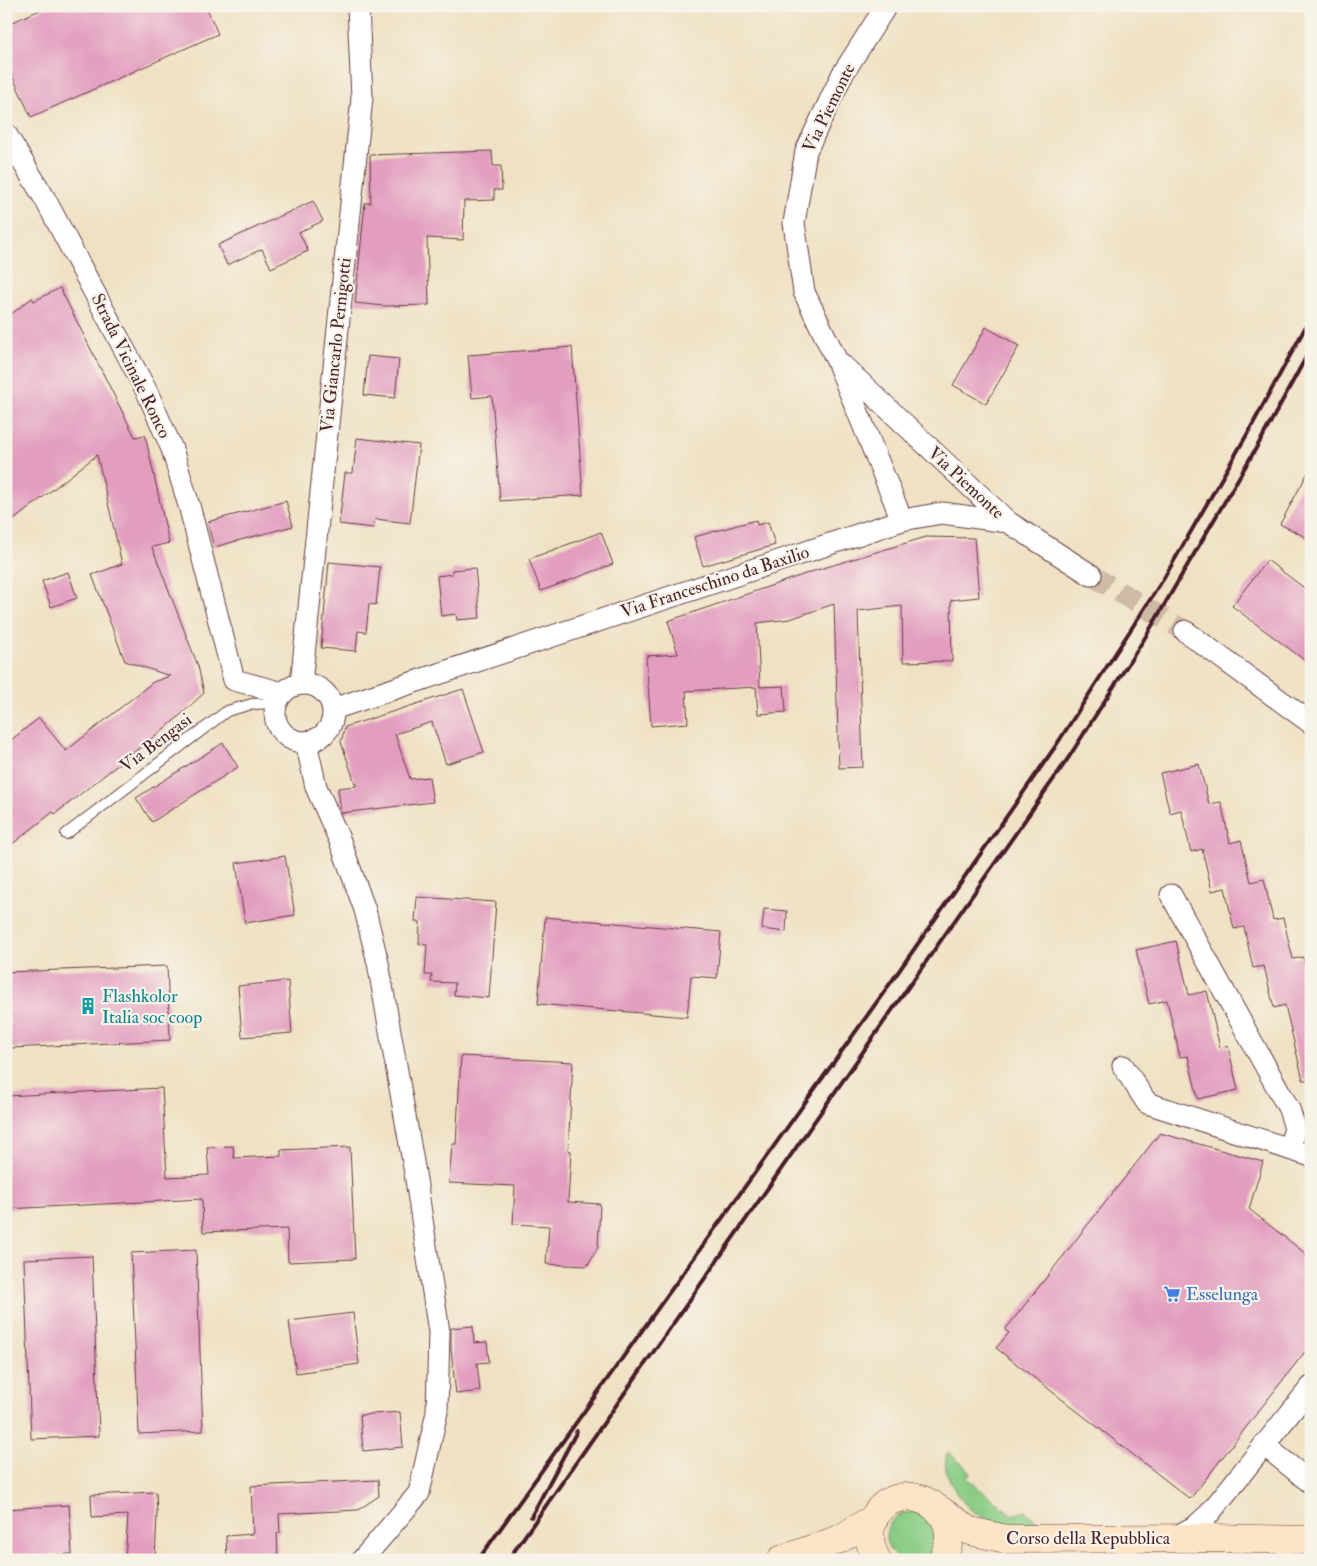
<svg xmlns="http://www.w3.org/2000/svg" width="1317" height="1566" viewBox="0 0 1317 1566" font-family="'IM FELL Double Pica',serif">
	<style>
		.green { fill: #89cc84; stroke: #6a7658 }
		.building { fill: #e29dbf }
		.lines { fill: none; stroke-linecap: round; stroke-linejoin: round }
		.street-tunnel { stroke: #cebaa5; stroke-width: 21; stroke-dasharray: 21 11; stroke-linecap: butt }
		.lane-casing { stroke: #633c42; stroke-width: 12 }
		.street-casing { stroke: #633c42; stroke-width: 23 }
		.secondary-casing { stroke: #633c42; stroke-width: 29 }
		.lane { stroke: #fff; stroke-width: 10 }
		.street { stroke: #fff; stroke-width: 21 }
		.secondary { stroke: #fee4c6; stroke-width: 28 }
		.rail { stroke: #4a1f2b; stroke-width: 4 }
		.labels { text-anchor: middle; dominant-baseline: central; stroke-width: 4.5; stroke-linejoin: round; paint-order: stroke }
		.street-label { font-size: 18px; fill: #4a1f2b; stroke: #f7f3e8 }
		.culture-label { font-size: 18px; fill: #0d838f; stroke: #f7f3e8; text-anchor: start }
		.shop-label { font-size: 18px; fill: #366cbe; stroke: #f7f3e8; text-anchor: start }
	</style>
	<rect width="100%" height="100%" fill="#f7f3e8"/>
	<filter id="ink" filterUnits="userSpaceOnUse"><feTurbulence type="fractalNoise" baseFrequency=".02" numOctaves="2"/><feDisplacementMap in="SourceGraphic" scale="10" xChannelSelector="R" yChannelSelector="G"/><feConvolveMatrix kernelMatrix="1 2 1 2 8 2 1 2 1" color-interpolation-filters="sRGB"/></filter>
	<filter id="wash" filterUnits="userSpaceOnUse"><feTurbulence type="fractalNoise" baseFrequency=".0096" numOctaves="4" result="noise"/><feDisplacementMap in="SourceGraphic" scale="20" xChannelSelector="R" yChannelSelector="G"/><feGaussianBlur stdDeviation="1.12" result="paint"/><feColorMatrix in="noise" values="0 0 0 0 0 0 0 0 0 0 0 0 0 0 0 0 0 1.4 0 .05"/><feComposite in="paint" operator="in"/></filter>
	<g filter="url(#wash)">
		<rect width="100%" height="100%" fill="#efe1c3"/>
		<g class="green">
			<path d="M948,1452L971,1472L966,1478L1012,1515L1026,1511L1038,1523C999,1526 972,1523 952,1485C946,1474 943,1463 948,1452Z"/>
			<circle cx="911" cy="1537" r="25"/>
		</g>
		<g id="blocks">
			<g class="building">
				<polygon points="49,6 206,6 218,34 31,117 6,62 6,25"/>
				<polygon points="492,151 493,166 501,166 502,190 494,190 494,200 464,201 463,240 427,238 429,305 384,306 355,303 365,203 371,203 370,155"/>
				<polygon points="313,201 323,221 299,232 308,251 271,268 262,249 227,265 218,245"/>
				<polygon points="60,288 135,437 145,435 169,543 152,547 198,666 204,693 175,720 55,814 53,812 6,849 6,744 39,718 66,751 153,682 170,676 125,661 92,575 122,564 97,455 6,526 6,318 32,298 34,301"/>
				<polygon points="986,327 1019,346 986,404 953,385"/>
				<polygon points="572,347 583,495 500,501 492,396 472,398 468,355"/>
				<polygon points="368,356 399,359 395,398 364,395"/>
				<polygon points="357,438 419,445 410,523 375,519 373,528 339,524 345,473 353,473"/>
				<polygon points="1311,467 1311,540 1280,524"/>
				<polygon points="286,501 293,526 214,547 207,522"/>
				<polygon points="756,520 757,525 768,522 775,545 703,566 694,537"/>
				<polygon points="601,532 613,564 541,591 529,559"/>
				<polygon points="926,537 974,538 979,597 951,600 952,661 903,662 902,606 858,611 863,767 839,768 834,604 790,619 757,623 760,687 784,686 786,712 758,714 756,687 686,691 688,723 651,726 646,656 678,654 668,621 817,570"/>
				<polygon points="1267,560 1311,593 1311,665 1232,606"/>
				<polygon points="329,562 380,567 376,605 369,604 366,632 358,631 356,651 321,648"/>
				<polygon points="475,568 480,618 457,620 456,614 441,616 437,576 452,574 452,570"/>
				<polygon points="68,572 77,598 51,607 42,581"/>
				<polygon points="463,689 484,752 446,764 432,722 395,734 410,779 429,777 433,802 341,813 338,788 356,786 341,742 345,727"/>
				<polygon points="223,743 238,767 152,822 136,798"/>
				<polygon points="1199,764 1209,804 1221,802 1230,843 1241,840 1251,882 1264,879 1273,920 1283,918 1293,959 1303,957 1311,990 1311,1080 1303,1080 1285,1005 1274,1008 1264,966 1253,968 1244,927 1234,929 1225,888 1212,891 1202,849 1191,852 1181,810 1170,813 1160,773"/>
				<polygon points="285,856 295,915 245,923 236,863"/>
				<polygon points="417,897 496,902 489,998 454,995 455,983 431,982 432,975 425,975 427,945 419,944 420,922 415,922"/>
				<polygon points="764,909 787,911 786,932 762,929"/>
				<polygon points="545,917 721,932 717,978 691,976 687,1017 538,1004"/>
				<polygon points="1176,941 1189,995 1207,991 1220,1048 1228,1046 1238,1090 1198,1099 1188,1056 1180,1057 1167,1000 1149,1004 1136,950"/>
				<polygon points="167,966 170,1040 10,1048 7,972"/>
				<polygon points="288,981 292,1033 242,1037 238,986"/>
				<polygon points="461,1056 573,1062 568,1150 571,1151 568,1202 600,1204 598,1247 587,1266 546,1264 549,1226 513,1224 515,1186 449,1183 452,1144 456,1144"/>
				<polygon points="162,1088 167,1177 209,1175 207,1147 233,1146 234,1158 281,1156 281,1150 350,1147 355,1259 288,1262 287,1229 203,1232 202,1199 6,1209 6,1096"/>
				<polygon points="1160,1133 1263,1162 1249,1209 1311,1258 1311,1344 1190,1499 996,1348 1009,1333 1005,1330"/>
				<polygon points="196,1250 203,1431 139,1434 131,1253"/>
				<polygon points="92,1256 99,1436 31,1439 24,1259"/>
				<polygon points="353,1313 359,1364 296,1373 289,1321"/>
				<polygon points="473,1326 474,1343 487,1342 489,1362 477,1363 480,1391 456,1394 451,1349 451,1328"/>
				<polygon points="400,1412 403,1447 363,1451 360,1415"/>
				<polygon points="378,1480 379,1496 358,1510 279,1514 280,1533 277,1533 278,1560 227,1560 226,1536 253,1534 251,1486"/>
				<polygon points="156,1492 157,1514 155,1560 125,1560 128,1515 92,1517 91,1495"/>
				<polygon points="69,1505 72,1554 6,1558 6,1509"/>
			</g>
		</g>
	</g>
	<g filter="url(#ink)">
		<use href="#blocks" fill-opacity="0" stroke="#633c42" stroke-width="1"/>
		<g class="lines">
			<polyline class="street-tunnel" points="1091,575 1185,631"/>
			<g class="lane-casing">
				<polyline id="lane" points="66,834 227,711 252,704 277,703"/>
			</g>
			<g class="street-casing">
				<g id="street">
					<polyline points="886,6 842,75 806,151 794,223 804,292 837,361 902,520"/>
					<polyline points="6,134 45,199 148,394 172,449 190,509 234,680 283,693"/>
					<polyline points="843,366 1008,522"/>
					<polyline points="1185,631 1311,723"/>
					<circle cx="304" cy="713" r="29"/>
					<polyline points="301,684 362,98 358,6"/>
					<polyline points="333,709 902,520 942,513 1008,522 1091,575"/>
					<polyline points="306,742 316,787 340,841 365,910 378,963 415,1173 439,1332 437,1412 419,1493 362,1560"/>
					<polyline points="1171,895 1289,1109 1295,1128 1289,1149"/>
					<polyline points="1123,1066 1147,1103 1311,1156"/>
					<polyline points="1264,1445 1311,1483"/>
					<polyline points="1173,1538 1196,1526 1209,1514 1311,1387"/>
				</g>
			</g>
			<g class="secondary-casing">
				<g id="secondary">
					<polyline points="940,1510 970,1531 1006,1539 1213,1538 1304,1540"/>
					<polyline points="781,1560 840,1539 874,1518"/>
					<path d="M877,1560C870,1548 868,1536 872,1523C890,1471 973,1504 942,1560"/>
				</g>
			</g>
			<use href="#lane" class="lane"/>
			<use href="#street" class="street"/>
			<use href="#secondary" class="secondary"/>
			<g class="rail">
				<polyline points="531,1517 577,1431"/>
				<polyline points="478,1560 894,978 1055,747 1164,578 1249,431 1311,317"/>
				<polyline points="508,1560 1069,757 1146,636 1262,438 1311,348"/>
			</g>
		</g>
	</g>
	<defs>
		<g id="building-bare" transform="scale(1.35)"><path d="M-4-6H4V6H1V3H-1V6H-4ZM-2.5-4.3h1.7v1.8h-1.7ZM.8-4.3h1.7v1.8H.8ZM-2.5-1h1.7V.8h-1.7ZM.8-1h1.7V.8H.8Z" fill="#0f9aa8" stroke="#f7f3e8" stroke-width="2.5" paint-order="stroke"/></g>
		<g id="supermarket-bare" transform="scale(1.35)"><path d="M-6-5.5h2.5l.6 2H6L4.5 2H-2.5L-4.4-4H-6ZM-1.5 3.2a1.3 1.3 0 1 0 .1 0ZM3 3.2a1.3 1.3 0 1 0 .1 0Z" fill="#3f7fe0" stroke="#f7f3e8" stroke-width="2.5" paint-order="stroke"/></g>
	</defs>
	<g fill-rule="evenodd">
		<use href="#building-bare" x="88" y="1006"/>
		<use href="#supermarket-bare" x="1172" y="1294"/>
	</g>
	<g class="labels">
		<g class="street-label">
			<text transform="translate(829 108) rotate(-64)">Via Piemonte</text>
			<text transform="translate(336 345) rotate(-84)">Via Giancarlo Pernigotti</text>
			<text transform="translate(131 366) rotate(64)">Strada Vicinale Ronco</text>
			<text transform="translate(966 483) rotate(43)">Via Piemonte</text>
			<text transform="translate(715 582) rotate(-18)">Via Franceschino da Baxilio</text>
			<text transform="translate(156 743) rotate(-37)">Via Bengasi</text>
			<text x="1088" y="1538">Corso della Repubblica</text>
		</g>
		<g class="culture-label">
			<text x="102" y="996">Flashkolor<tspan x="102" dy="21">Italia soc coop</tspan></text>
		</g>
		<g class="shop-label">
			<text x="1186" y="1294">Esselunga</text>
		</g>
	</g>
	<rect width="1317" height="1566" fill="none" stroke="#f7f3e8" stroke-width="25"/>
</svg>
